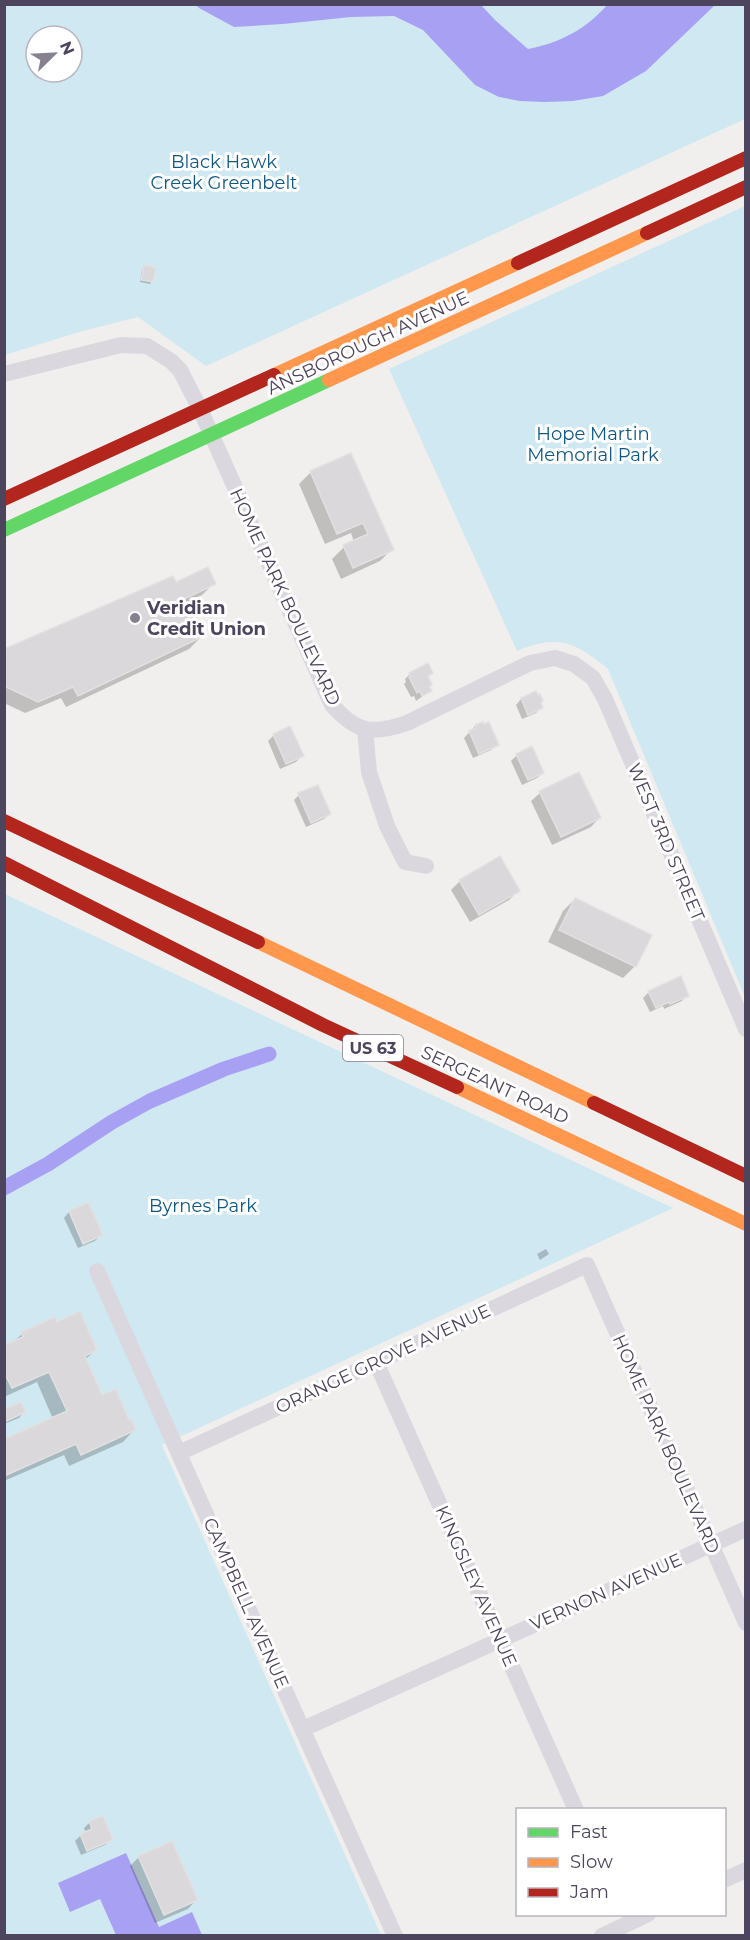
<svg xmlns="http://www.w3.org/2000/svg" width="750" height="1940" viewBox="0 0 750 1940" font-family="Montserrat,sans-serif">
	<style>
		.green { fill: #d0e8f1; fill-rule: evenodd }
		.water { fill: #a8a1f3 }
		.shadow { fill: #0003 }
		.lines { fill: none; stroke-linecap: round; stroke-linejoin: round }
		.canal { stroke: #a8a1f3; stroke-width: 15 }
		.building { fill: #dad8da; stroke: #e2e0e1; stroke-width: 1.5 }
		.street { stroke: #dad8de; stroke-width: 16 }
		.fast { stroke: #63d668; stroke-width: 14 }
		.slow { stroke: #ff974d; stroke-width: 14 }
		.jam { stroke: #b3261e; stroke-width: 14 }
		.poi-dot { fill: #868090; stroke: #fff; stroke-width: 2 }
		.labels { text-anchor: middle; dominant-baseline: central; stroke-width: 6; stroke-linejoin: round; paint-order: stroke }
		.shield { fill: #fff; stroke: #827c8e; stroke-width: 1.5 }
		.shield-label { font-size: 16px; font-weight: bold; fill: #4d445d }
		.park-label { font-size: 18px; fill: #0d5886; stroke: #fff }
		.street-label { font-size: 18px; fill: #4d445d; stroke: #fff }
		.poi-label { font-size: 18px; font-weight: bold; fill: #4d445d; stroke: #fff; text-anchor: start }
	</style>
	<rect width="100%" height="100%" fill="#f0efee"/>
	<g class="green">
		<path d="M5,5H745V119L206,366L138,317L79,332L5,355ZM36,36H72V72H36Z"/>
		<path d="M745,206V997L608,669C575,642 558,634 517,651L389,369Z"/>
		<polygon points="5,894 673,1208 162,1445 381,1935 5,1935"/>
	</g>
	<g class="water">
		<path d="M196,5H481L495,20L528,49C560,43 586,29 607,5H715L646,71L603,96L573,101L544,102L520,101L499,97L475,85L423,30L394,16L351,17L283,24L234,27L199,8Z"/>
		<polygon points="126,1853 159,1927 192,1912 202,1935 116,1935 100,1899 70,1912 58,1883"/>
	</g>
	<g class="shadow">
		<polygon points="145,267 152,281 150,284 140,282 142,269"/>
		<polygon points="350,455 392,549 380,561 341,579 332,559 344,547 354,542 351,533 325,544 299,484 310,473"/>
		<polygon points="214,583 202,595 185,604 201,637 189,649 66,707 61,698 25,713 4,703 4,651 176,584"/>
		<polygon points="410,674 427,677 430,691 416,701 414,696 411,697 404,684 406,682 405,679"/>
		<polygon points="535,693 542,707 536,713 522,719 516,705 521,699"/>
		<polygon points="482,724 497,745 491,750 473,758 464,738 475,726"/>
		<polygon points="289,728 302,756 296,762 280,769 268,741 274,735"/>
		<polygon points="517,755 543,773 537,778 522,785 511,761"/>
		<polygon points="540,793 599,818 591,827 552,845 531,801"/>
		<polygon points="299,795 329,814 324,819 306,827 294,800"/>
		<polygon points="460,881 518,891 509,900 470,922 451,890"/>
		<polygon points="575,899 635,966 623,978 548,942 563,911"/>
		<polygon points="649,992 687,995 682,1001 664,1009 663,1006 650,1012 643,998"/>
		<polygon points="69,1212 101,1235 95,1241 78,1248 64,1218"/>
		<polygon points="546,1249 549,1254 540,1260 537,1254"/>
		<polygon points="56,1324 95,1350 85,1360 102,1397 128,1422 134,1430 123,1442 69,1466 64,1455 4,1481 4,1441 53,1419 37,1382 4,1397 4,1347 12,1343 22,1334"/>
		<polygon points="4,1411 24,1412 19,1418 4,1424"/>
		<polygon points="90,1822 111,1840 105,1845 81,1855 75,1841 81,1835 86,1833 84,1828"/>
		<polygon points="139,1857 196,1900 188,1909 155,1923 130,1866"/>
	</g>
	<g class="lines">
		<polyline class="canal" points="4,1188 48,1164 112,1122 150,1101 224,1069 269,1054"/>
	</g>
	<g class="building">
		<polygon points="144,265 156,268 153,282 141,280"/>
		<polygon points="351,453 394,550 353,568 343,545 368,534 363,523 337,534 310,471"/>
		<polygon points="208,567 216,584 184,599 202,637 78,696 73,687 38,702 4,686 4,649 173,576 176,582"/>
		<polygon points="428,663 433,673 428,676 432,685 429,686 432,691 422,696 420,691 417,693 409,677 411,676 409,673"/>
		<polygon points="536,691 538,695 540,694 543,701 541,702 543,708 528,715 521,698"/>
		<polygon points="483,722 484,724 489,722 499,745 479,754 469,731 476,728 475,725"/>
		<polygon points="290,726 304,756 286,764 273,734"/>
		<polygon points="532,746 544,773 528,780 516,754"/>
		<polygon points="579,772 601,818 561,837 539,791"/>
		<polygon points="318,785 331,814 311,823 298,793"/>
		<polygon points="500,856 520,891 479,915 459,880"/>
		<polygon points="575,898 652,935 636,967 559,930"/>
		<polygon points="681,976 689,996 670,1004 669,1002 656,1008 648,991"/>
		<polygon points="88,1202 103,1235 83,1244 69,1211"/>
		<polygon points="80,1311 97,1350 85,1356 102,1395 116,1389 129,1420 131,1419 136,1430 81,1455 76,1444 4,1476 4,1439 67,1411 49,1372 12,1388 4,1372 4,1345 23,1337 21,1332 55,1317 57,1322"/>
		<polygon points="21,1402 26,1412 4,1422 4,1409"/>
		<polygon points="103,1816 113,1840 87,1851 80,1834 92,1829 89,1821"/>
		<polygon points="172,1841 198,1900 164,1915 138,1856"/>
	</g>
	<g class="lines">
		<g class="street">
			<path d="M4,374L121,345L147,346L171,361L180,370L200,409L332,705C357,733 372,735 407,723L530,663L555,658L574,664L593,678L605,699L746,1029"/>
			<polyline points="365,729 369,772 387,826 405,862 426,866"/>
			<polyline points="97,1271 395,1936"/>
			<polyline points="376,1362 576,1810"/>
			<polyline points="179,1453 587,1265 746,1623"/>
			<polyline points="303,1729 746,1529"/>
			<polyline points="724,1880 746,1870"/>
			<polyline points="602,1936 648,1914"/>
		</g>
		<polyline class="fast" points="4,530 329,380"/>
		<g class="slow">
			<polyline points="274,375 518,263"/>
			<polyline points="329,380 647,233"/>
			<polyline points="258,942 594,1103"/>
			<polyline points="457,1087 746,1224"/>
		</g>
		<g class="jam">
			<polyline points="647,233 746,187"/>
			<polyline points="518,263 746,158"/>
			<polyline points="4,499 274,375"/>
			<polyline points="4,821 258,942"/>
			<polyline points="4,863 323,1025 457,1087"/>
			<polyline points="594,1103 746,1176"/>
		</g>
	</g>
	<circle class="poi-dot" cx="135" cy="618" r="6"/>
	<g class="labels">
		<rect class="shield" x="343" y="1035" width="60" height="26" rx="4.5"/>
		<g class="shield-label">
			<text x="373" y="1048">US 63</text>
		</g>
		<g class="park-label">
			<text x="224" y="162">Black Hawk<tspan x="224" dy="21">Creek Greenbelt</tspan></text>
			<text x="593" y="434">Hope Martin<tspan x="593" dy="21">Memorial Park</tspan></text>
			<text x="203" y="1206">Byrnes Park</text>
		</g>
		<g class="street-label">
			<text transform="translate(368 343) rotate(-25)">ANSBOROUGH AVENUE</text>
			<text transform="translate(285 597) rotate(65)">HOME PARK BOULEVARD</text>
			<text transform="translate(666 842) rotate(67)">WEST 3RD STREET</text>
			<text transform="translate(495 1085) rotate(25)">SERGEANT ROAD</text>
			<text transform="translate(383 1359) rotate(-25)">ORANGE GROVE AVENUE</text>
			<text transform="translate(666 1444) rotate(66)">HOME PARK BOULEVARD</text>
			<text transform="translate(476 1586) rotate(66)">KINGSLEY AVENUE</text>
			<text transform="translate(606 1592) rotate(-24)">VERNON AVENUE</text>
			<text transform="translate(246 1603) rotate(66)">CAMPBELL AVENUE</text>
		</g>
		<g class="poi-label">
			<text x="147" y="608">Veridian<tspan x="147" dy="21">Credit Union</tspan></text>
		</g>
	</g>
	<rect width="750" height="1940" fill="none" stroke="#4d445d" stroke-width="12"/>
	<rect x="516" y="1808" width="210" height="108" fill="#ffffff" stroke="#b8b4be" stroke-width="1.5"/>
	<rect x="528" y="1828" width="30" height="9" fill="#63d668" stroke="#b8b4be" stroke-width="1.5"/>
	<text x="570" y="1838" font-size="18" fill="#4d445d">Fast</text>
	<rect x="528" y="1858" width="30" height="9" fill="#ff974d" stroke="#b8b4be" stroke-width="1.5"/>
	<text x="570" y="1868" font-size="18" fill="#4d445d">Slow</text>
	<rect x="528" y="1888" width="30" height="9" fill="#b3261e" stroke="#b8b4be" stroke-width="1.5"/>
	<text x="570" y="1898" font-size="18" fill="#4d445d">Jam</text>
	<g transform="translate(54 54) rotate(66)"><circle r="28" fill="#ffffff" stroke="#b8b4be" stroke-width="1.5"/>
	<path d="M0-4.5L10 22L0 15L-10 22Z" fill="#868090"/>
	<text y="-9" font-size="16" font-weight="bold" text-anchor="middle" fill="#4d445d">N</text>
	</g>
</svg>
